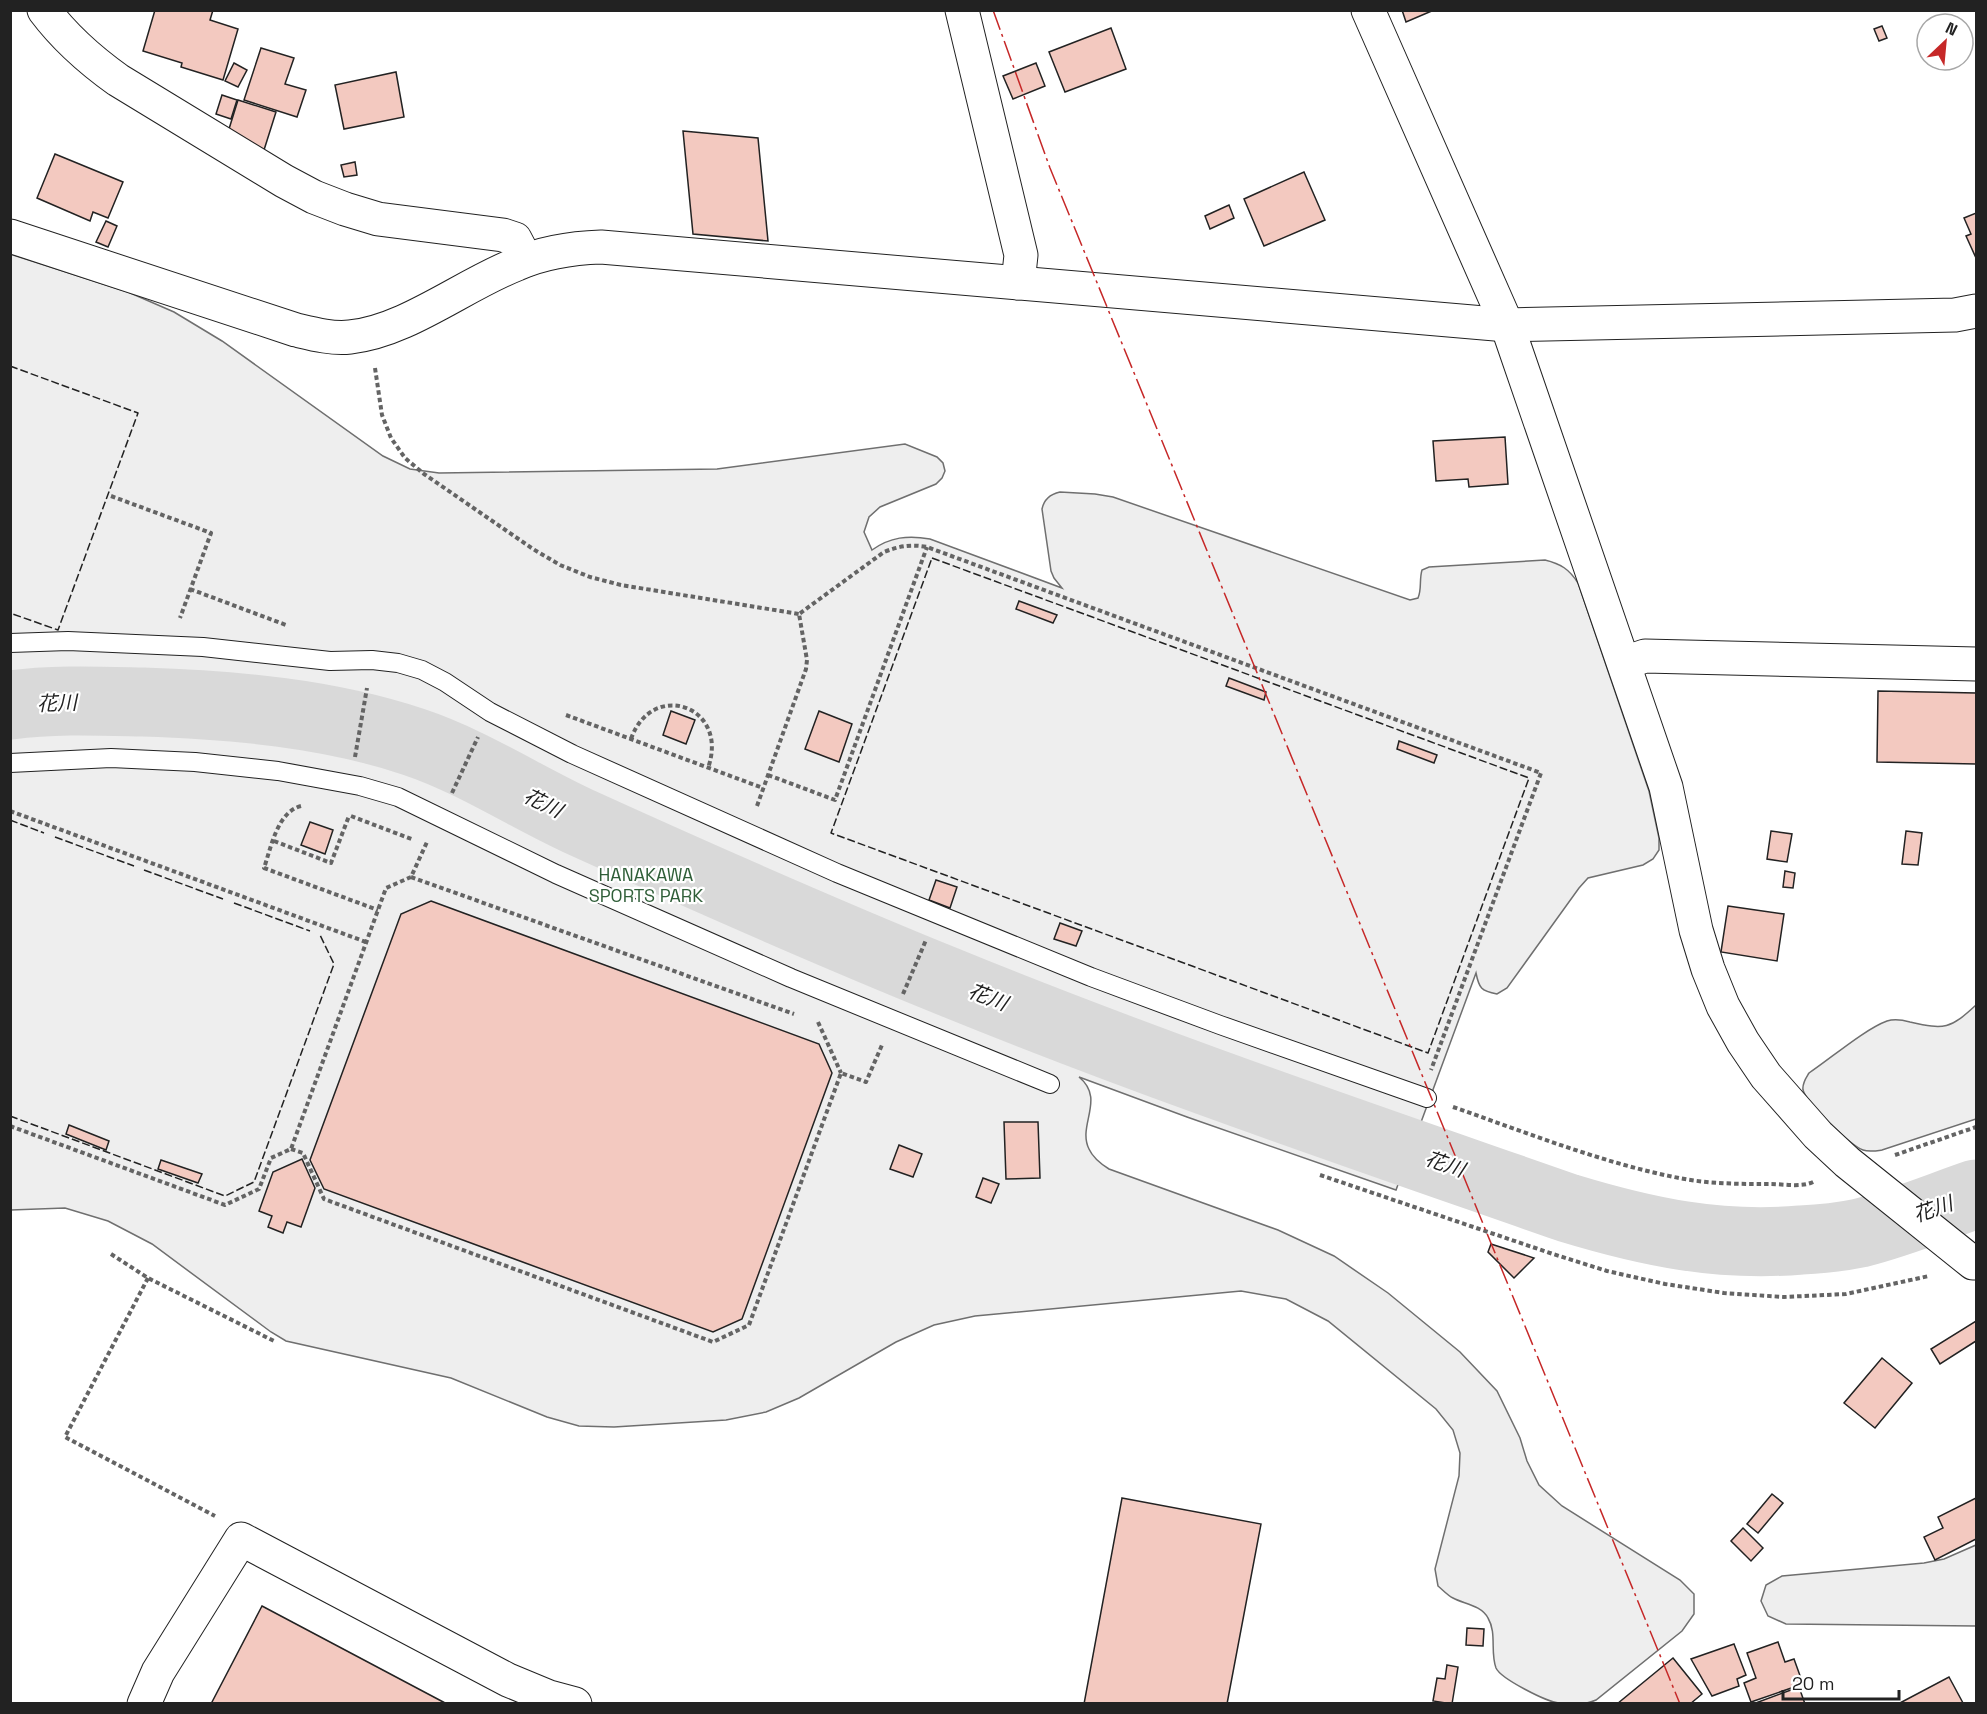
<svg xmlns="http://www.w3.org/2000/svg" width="1987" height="1714" viewBox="0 0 1987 1714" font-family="'Space Grotesk','Noto Sans JP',sans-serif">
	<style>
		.green { fill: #eee; stroke: #6f6f6f; stroke-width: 1.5 }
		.water { fill: #d9d9d9; stroke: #6f6f6f; stroke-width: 1.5 }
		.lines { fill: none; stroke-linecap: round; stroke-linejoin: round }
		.river { stroke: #d9d9d9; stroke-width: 69 }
		.building { fill: #f3c9c0; stroke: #222; stroke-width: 1.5 }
		.lane-casing { stroke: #222; stroke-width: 20 }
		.street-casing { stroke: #222; stroke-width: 35 }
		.path { stroke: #646464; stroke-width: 4; stroke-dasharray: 4.5 3; stroke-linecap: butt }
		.lane { stroke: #fff; stroke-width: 18 }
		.street { stroke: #fff; stroke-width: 33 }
		.fence { stroke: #222; stroke-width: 1.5; stroke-dasharray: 8 3; stroke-linecap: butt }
		.power { stroke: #c62828; stroke-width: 1.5; stroke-dasharray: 21 4.5 3 4.5; stroke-linecap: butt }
		.labels { text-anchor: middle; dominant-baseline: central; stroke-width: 4.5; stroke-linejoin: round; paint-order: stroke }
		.park-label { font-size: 18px; fill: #2f5e38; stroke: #fff }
		.water-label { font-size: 20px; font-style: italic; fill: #222; stroke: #fff }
	</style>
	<rect width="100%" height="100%" fill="#fff"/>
	<g class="green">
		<path d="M10,254L128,292L174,312L222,341L383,456L410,469L439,473L717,469L905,444L937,457L943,463L945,471L942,478L936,484L880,507L869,517L864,532L872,550C890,537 908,535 930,539L1062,588L1054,578L1051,571L1042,509C1044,499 1051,494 1060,492L1095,494L1113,497L1410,600L1418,598C1422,589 1419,580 1422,570L1429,567L1545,560C1561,564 1569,569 1578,583L1649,791L1659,838V850L1653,859L1643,865L1588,878L1579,888L1507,988L1497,994C1481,991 1479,988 1476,973L1396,1190L1187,1117L1079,1077C1106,1099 1077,1125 1089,1149C1093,1158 1101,1164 1109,1169L1278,1230L1334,1256L1388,1293L1460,1352L1497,1391L1520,1438L1527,1461L1539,1485L1562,1506L1680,1580L1694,1594V1614L1682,1631L1596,1700C1585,1705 1571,1705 1559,1703C1547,1702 1501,1679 1496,1668C1490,1652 1497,1633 1488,1618C1481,1605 1464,1604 1453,1598C1447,1595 1443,1590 1438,1586L1435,1569L1459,1476L1460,1453L1453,1430L1436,1409L1328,1321L1286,1299L1241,1291L975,1316L934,1325L896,1342L799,1398L766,1412L726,1420L614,1427L579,1426L547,1417L451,1378L286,1341L271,1332L152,1244L108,1221L65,1208L11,1210Z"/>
		<path d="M1976,1005V1119L1882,1150C1875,1151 1869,1152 1863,1150C1851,1146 1806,1102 1803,1090C1802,1083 1806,1078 1809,1073C1830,1059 1865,1029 1887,1021C1893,1019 1903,1020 1910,1022C1945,1030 1950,1029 1976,1005Z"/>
		<polygon points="1976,1545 1976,1626 1786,1624 1768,1616 1761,1601 1766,1585 1782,1576 1924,1563 1944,1559"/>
	</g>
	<g class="water">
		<polygon points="276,691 287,705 284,727 273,741 222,716 223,698"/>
		<path d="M1269,1097L1352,1100C1354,1122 1349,1138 1333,1155L1265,1111Z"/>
	</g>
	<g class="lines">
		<path class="river" d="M10,705C54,699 100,701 143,702C233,705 328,713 414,742C471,761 524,796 578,821C699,876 821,930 944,980C1149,1064 1359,1135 1568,1208C1647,1232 1718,1247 1801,1240C1821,1239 1841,1237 1860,1233C1900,1223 1938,1207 1976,1194"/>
	</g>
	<g class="building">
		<polygon points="155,10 213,10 210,20 238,29 223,80 181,67 182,63 143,51"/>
		<polygon points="1402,10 1434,10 1406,22"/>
		<polygon points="1882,26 1887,38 1879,41 1874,29"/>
		<polygon points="1111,28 1126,69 1065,92 1049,52"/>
		<polygon points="261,48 294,58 285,84 306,90 297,117 244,100"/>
		<polygon points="234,63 247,70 238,87 225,81"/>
		<polygon points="1036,63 1045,86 1013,99 1003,76"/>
		<polygon points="396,72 404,117 344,129 335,85"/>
		<polygon points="222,95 237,100 231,119 216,114"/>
		<polygon points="238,100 276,112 264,150 229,129"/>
		<polygon points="683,131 758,138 768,241 693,234"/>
		<polygon points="55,154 123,182 108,218 93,212 90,221 37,198"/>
		<polygon points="355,162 357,175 344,177 341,165"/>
		<polygon points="1304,172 1325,220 1264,246 1244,199"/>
		<polygon points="1229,205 1234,218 1210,229 1205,216"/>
		<polygon points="1976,213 1976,258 1966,236 1971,234 1964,218"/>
		<polygon points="106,221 117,226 108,247 96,242"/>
		<polygon points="1505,437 1508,484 1469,487 1468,479 1436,481 1433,441"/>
		<polygon points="1019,601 1057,615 1053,623 1016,609"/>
		<polygon points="1229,678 1266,692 1264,700 1226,686"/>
		<polygon points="1878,691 1976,693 1976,764 1877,762"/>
		<polygon points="671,711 695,720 686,744 663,735"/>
		<polygon points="819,711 852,724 839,762 805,749"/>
		<polygon points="1399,741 1437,755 1434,763 1397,749"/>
		<polygon points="310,822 333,830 325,854 301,845"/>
		<polygon points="1771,831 1792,834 1787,862 1767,859"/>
		<polygon points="1906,831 1922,833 1918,865 1902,864"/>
		<polygon points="1785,871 1795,873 1793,888 1783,887"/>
		<polygon points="936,880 957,887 950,908 929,900"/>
		<polygon points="431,901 819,1044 832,1073 742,1319 713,1332 324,1189 310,1160 401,914"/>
		<polygon points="1728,906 1784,914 1777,961 1721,952"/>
		<polygon points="1060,923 1082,931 1076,946 1054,939"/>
		<polygon points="1004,1122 1038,1122 1040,1178 1006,1179"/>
		<polygon points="69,1125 109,1141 106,1150 66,1134"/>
		<polygon points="899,1145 922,1154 913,1177 890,1169"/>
		<polygon points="302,1159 315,1188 301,1227 287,1222 283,1233 268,1227 272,1216 259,1211 273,1172"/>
		<polygon points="161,1160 202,1174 198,1183 158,1169"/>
		<polygon points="983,1178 999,1184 991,1203 976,1197"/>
		<polygon points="1491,1244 1534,1258 1514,1278 1488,1252"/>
		<polygon points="1976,1321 1976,1341 1940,1364 1931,1349"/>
		<polygon points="1882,1358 1912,1383 1875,1428 1844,1403"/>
		<polygon points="1772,1494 1783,1503 1758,1533 1747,1524"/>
		<polygon points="1122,1498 1261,1524 1227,1704 1084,1704"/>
		<polygon points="1976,1498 1976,1539 1935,1560 1924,1537 1943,1528 1938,1517"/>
		<polygon points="1743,1528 1763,1548 1751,1561 1731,1541"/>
		<polygon points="262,1606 447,1704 211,1704"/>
		<polygon points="1467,1628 1484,1629 1483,1646 1466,1645"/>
		<polygon points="1778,1642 1785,1662 1794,1659 1803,1684 1751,1702 1744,1683 1756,1678 1747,1653"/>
		<polygon points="1734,1644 1746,1675 1737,1679 1739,1686 1712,1696 1691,1659"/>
		<polygon points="1673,1658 1702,1694 1690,1704 1617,1704"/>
		<polygon points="1447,1665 1458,1667 1452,1704 1433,1701 1437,1678 1445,1679"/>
		<polygon points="1949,1677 1963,1703 1898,1704"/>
		<polygon points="1799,1687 1805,1704 1753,1704"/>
	</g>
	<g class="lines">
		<g class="lane-casing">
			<g id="lane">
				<polyline points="10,643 68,641 203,647 330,661 372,660 398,663 422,670 445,682 490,712 572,754 837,873 1091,977 1220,1025 1427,1098"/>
				<polyline points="10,763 111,758 195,762 278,771 360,786 398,797 556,874 791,978 1050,1084"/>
			</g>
		</g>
		<g class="street-casing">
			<g id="street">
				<path d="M44,10C65,38 90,60 118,80L284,181L314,197L345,209L378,219L503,235L515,239L526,260"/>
				<polyline points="962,10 1021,255 1018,283"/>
				<polyline points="1368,10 1507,325 1666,787 1696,930 1708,969 1723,1006 1743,1042 1766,1076 1818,1135 1847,1162 1973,1263 1976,1263"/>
				<path d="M10,236L296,330C313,334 332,339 350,337C407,331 463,285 517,264C544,252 572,248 601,247L1507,325L1955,315L1976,311"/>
				<polyline points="1624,663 1645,656 1976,664"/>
				<polyline points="144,1704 158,1672 241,1539 508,1680 549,1697 575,1704"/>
			</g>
		</g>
		<g class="path">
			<polyline points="375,368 382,415 391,438 405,458 424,474 533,549 560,565 590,577 621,585 799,614"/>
			<polyline points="111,496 211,533 180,618"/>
			<polyline points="190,589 286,625"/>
			<polyline points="566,715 763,788"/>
			<path d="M631,739C652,679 730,706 708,768"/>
			<polyline points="355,757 367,688"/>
			<polyline points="768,775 835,800 927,547"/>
			<polyline points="452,793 478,737"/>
			<path d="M301,806C277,812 271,848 264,868L378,910"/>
			<path d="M757,806L806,669L807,660L799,614L884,552C899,546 911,544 927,547L1541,773L1431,1070"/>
			<polyline points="10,811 366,942"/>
			<polyline points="351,816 414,840"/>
			<polyline points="274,841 331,863 349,816"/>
			<polyline points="411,877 794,1014"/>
			<polyline points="903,994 926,940"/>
			<polyline points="818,1022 841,1073"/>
			<path d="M1453,1107C1528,1133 1602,1163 1679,1178C1709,1184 1740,1184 1770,1184C1784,1184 1803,1188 1815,1181"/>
			<polyline points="10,1126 225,1205 259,1189 271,1158 291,1149 386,888 411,877 427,842"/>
			<polyline points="291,1149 303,1153 324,1199 713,1342 749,1325 841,1073 866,1082 882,1045"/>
			<polyline points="1895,1155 1976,1127"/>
			<polyline points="1320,1175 1553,1254 1607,1271 1665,1284 1724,1293 1784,1297 1846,1294 1929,1276"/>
			<polyline points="111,1254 148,1278 274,1341"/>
			<polyline points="148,1278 65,1437 215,1516"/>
		</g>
		<use href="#lane" class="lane"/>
		<use href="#street" class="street"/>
		<g class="fence">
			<polyline points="10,366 138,413 58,630 10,613"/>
			<polygon points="932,558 1529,778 1428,1053 831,833"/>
			<polyline points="10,820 44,833"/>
			<polyline points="55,837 134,866"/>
			<polyline points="144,870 223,899"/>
			<polyline points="234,903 310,931"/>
			<polyline points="10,1116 225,1196 254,1182 334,964 320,935"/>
		</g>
		<polyline class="power" points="993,10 1050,168 1680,1704"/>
	</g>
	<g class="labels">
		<g class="park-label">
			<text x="646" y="874">HANAKAWA<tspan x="646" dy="21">SPORTS PARK</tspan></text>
		</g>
		<g class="water-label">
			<text transform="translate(57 703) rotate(-2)">花川</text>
			<text transform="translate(543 803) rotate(26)">花川</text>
			<text transform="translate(988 997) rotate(21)">花川</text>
			<text transform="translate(1445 1164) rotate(19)">花川</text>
			<text transform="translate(1933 1209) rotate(-19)">花川</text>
		</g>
	</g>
	<rect width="1987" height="1714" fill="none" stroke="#222222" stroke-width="24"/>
	<g transform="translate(1945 42) rotate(26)"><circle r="28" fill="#ffffff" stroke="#a7a7a7" stroke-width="1.5"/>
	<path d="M0-4.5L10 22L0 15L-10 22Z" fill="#c62828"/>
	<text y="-9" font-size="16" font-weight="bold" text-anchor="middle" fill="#222222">N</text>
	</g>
	<path d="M1783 1690v9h116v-9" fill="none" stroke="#222222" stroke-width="3"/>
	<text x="1792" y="1690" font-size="18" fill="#222222" stroke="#ffffff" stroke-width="4.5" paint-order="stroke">20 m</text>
</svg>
